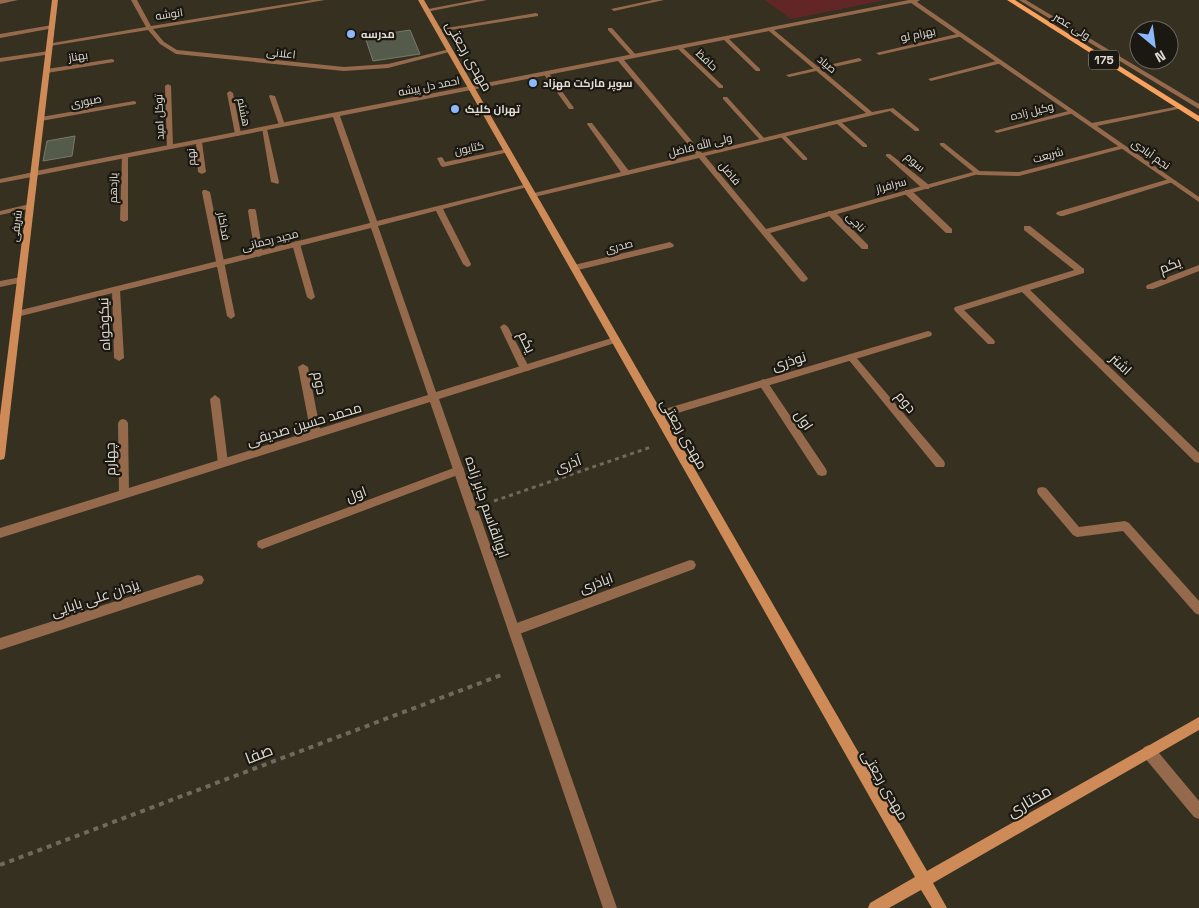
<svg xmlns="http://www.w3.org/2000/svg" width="1199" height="908" viewBox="0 0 1199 908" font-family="'Space Grotesk',Cairo,sans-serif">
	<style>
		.green { fill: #632626 }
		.building { fill: #555b4a; stroke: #757b6a }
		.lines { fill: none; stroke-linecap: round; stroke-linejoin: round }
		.path-far1 { stroke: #6f6a5d; stroke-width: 3; stroke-dasharray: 4 4; stroke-linecap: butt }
		.path { stroke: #6f6a5d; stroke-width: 4; stroke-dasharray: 5 5; stroke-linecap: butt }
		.lane { fill: #956a4c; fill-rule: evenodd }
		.street { fill: #956a4c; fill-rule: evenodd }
		.secondary { fill: #ce8a57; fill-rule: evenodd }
		.primary { fill: #f9a25f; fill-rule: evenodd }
		.poi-dot { fill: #8cb9fc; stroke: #1b1811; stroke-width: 2 }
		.labels { text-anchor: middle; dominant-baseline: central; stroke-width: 4.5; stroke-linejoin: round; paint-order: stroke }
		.far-street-label { font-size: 11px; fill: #e0dcd3; stroke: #1b1811 }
		.far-poi-label { font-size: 11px; font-weight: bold; fill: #e0dcd3; stroke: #1b1811; text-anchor: start }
		.shield { fill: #1b1811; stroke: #a5a199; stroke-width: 1 }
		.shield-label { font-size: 12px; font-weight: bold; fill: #e0dcd3 }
		.street-label { font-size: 14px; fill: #e0dcd3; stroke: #1b1811 }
		.near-street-label { font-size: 16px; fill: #e0dcd3; stroke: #1b1811 }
	</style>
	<rect width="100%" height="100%" fill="#363021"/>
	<polygon class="green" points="765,0 885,0 791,19"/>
	<g class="building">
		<polygon points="410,30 420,54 373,61 365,37"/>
		<polygon points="75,136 72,156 43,161 47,141"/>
	</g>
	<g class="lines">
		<polyline class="path-far1" points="494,501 651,447"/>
		<polyline class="path" points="0,865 504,674"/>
		<g class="lane">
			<polygon points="0,0 18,0 0,4"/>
			<polygon points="653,0 664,0 614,11 611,9"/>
			<polygon points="1019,0 1026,0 1199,104 1199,109"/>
			<polygon points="536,13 538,14 538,16 438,32 435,30"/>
			<polygon points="608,28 612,28 636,55 636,57 632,57 608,30"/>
			<polygon points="961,33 963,34 963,36 879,55 876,53"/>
			<polygon points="723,37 727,37 760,69 760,71 756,71 723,39"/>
			<polygon points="677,46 681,46 723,86 723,88 719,88 677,48"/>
			<polygon points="49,51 51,52 51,54 0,62 0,58"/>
			<polygon points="859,58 862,60 861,61 789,77 786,75"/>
			<polygon points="112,59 114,60 114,62 47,73 44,71 47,69"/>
			<polygon points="1000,60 1002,61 1002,63 931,81 928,79"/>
			<polygon points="544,72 548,72 574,108 573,109 569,109 543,73"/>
			<polygon points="168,84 171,86 173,147 170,149 167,147 165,86"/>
			<polygon points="230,91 233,93 241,134 238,136 235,134 227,93"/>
			<polygon points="270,95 275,96 285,125 284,126 279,125 269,96"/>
			<polygon points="723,97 727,97 765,139 765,141 761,141 723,99"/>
			<polygon points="134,101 136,102 136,104 41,121 38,119 41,117"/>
			<polygon points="1072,110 1075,112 1074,113 997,133 994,131"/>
			<polygon points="836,121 840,121 867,145 867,147 863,147 836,123"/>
			<polygon points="588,123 592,123 629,171 629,175 623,175 587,124"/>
			<polygon points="262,128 267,129 279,182 278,184 271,182"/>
			<polygon points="780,134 784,134 807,158 807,160 803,160 780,136"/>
			<polygon points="199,140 202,142 206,172 202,174 198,172 196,142"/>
			<polygon points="1123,145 1125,146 1125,148 1019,176 978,175 974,173 978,171 1019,172"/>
			<polygon points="507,149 510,151 509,152 443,167 441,166 437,158 442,157 445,162"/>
			<polygon points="125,154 128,156 128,220 124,222 120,220 122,156"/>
			<polygon points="886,154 890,154 929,185 929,189 923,189 886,156"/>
			<polygon points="34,172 37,172 37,176 0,183 0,179"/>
			<polygon points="1169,179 1176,181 1063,216 1060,216 1056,214 1057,212"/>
			<polygon points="203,190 206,190 210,192 235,316 231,319 227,316 202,192"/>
			<polygon points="905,190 911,190 952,229 952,233 946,233 905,194"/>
			<polygon points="30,204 33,204 33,208 0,215 0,211"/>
			<polygon points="436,207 442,207 443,209 471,264 470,266 467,267 463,264 435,209"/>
			<polygon points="249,209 255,209 256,211 263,254 259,257 255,254 248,211"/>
			<polygon points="828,211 834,211 868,245 868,249 862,249 828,215"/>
			<polygon points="1024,226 1030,226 1084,269 1084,273 1078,273 1024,230"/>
			<polygon points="296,241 300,244 315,297 311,300 307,297 292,244"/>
			<polygon points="670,242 674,245 673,247 574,271 570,268 574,265"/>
			<polygon points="1199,265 1199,271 1153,289 1147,289 1146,287 1147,285"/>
			<polygon points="21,277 25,280 24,282 0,287 0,281"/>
			<polygon points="116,287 120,290 124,358 119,361 114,358 112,290"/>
			<polygon points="958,306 961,307 994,340 995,342 994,344 988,344 955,311 954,309"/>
			<polygon points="504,324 508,327 530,369 528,371 522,371 520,369 500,327"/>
			<polygon points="851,354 854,355 944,461 945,464 944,467 936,467 848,359 846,357 848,355"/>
			<polygon points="303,364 308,367 321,434 319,437 313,437 311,434 298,367"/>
			<polygon points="763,379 766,380 826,469 827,472 826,475 822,476 818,475 760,386 758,383"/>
			<polygon points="215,395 220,399 228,463 227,466 219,466 218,463 210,399"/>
			<polygon points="123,419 126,420 128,423 129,494 128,497 124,498 120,497 119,494 118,423 120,420"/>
			<polygon points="459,466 463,467 464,470 463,473 262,549 258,547 257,544 258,541"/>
			<polygon points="1042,487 1046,488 1079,527 1125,521 1129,523 1199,601 1199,615 1195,613 1123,531 1077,537 1073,535 1038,494 1037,491 1038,488"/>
			<polygon points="690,560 694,561 696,565 694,569 514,636 510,634 508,630 510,626 514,624"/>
			<polygon points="198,575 202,576 204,580 202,584 198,585 0,650 0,638"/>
			<polygon points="1149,745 1154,747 1199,801 1199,819 1194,817 1144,757 1142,752 1144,747"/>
		</g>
		<g class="street">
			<polygon points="131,0 137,0 151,26 312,0 325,0 153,29 164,42 177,50 344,67 388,64 450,49 453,51 388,68 344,71 176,54 160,44 148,30 50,46 47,44 146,27"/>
			<polygon points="475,0 487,0 426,12 423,10"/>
			<path d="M909,0H920L917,2L1092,123L1180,106V108L1178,109L1097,126L1199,197V202L911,3L774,30L872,112L893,108L919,129V131H915L890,111L705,156L766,229L973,172L940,145V143H944L982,173L770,233L807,277L808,279L804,282L801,281L699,158L530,198V194L696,154L618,61L340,116L377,221L527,184L531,186L378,226L436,392L615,337L619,340L618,342L439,399L617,908H603L430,402L0,538V528L428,395L371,228L17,317L13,314L17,311L370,223L333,117L34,176H31V172ZM769,31L866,113L702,153L624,60Z"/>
			<polygon points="52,25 54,26 54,28 0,38 0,34"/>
			<polygon points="1081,268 1084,269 1084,273 1030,290 1199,453 1199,463 1195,462 1022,292 958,312 954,309 955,307"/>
			<polygon points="928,331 931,332 932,334 931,336 658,419 653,415 658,411"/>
		</g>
		<g class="secondary">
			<polygon points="52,0 58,0 5,456 4,459 0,460 0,416"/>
			<polygon points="418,0 424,0 927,871 1199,717 1199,730 933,883 947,908 932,908 921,890 889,908 868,908 870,903 915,877"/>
		</g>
		<polygon class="primary" points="1007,0 1015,0 1199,116 1199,122"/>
	</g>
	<g class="poi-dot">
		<circle cx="351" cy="34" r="5"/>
		<circle cx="533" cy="83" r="5"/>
		<circle cx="455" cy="109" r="5"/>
	</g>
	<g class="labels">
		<g class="far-street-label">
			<text transform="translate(169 14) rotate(-9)">انوشه</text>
			<text transform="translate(1072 26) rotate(32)">ولی عصر</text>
			<text transform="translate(918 34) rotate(-12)">بهرام لو</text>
			<text transform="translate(281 53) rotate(6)">اعلانی</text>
			<text transform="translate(78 56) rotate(-9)">بهناز</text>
			<text transform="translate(707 60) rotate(44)">حافظ</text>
			<text transform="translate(827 64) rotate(40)">صیاد</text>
			<text transform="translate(429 86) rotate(-11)">احمد دل پیشه</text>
			<text transform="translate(86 101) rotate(-10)">صبوری</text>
			<text transform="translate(1032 111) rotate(-14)">وکیل زاده</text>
			<text transform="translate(244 112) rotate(79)">هشتم</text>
			<text transform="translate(159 117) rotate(-92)">توکل امید</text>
			<text transform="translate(700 145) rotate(-14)">ولی الله فاضل</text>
			<text transform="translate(469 148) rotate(-12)">کتایون</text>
			<text transform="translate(1151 154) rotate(35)">نجم آبادی</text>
			<text transform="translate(1048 155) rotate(-15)">شریعت</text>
			<text transform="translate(191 157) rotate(-94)">نهم</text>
			<text transform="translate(915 162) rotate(41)">سوم</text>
			<text transform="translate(730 173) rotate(50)">فاضل</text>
			<text transform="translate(891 185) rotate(-15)">سرافراز</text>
			<text transform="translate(113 188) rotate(-89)">یازدهم</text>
			<text transform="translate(856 222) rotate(45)">ناجی</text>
			<text transform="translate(16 226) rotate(-83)">شریفی</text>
			<text transform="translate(224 226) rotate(80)">فداکار</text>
			<text transform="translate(270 240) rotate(-14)">مجید رحمانی</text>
			<text transform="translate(619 246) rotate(-14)">صدری</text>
		</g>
		<g class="far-poi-label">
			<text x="361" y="34">مدرسه</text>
			<text x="543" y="83">سوپر مارکت مهزاد</text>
			<text x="465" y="109">تهران کلیک</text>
		</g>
		<rect class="shield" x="1089" y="50.5" width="30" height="19" rx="4"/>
		<g class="shield-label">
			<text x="1104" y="60">175</text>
		</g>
		<g class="street-label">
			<text transform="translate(469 56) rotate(60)">مهدی رجعتی</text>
			<text transform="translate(1170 265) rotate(-21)">یکم</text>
			<text transform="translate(104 324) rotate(-92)">نیکوخواه</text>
			<text transform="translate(527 342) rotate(64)">یکم</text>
			<text transform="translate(789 361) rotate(-17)">نوذری</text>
			<text transform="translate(1121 364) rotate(44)">اشتر</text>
			<text transform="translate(320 383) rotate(79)">دوم</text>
			<text transform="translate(906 402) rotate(50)">دوم</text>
			<text transform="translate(804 420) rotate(56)">اول</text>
			<text transform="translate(304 424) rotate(-17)">محمد حسین صدیقی</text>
			<text transform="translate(684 434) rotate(60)">مهدی رجعتی</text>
			<text transform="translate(110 459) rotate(-91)">چهارم</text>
			<text transform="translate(568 464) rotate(-19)">آذری</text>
			<text transform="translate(356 494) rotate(-20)">اول</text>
			<text transform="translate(487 507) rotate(71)">ابوالقاسم جابر زاده</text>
			<text transform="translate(596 583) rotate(-20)">اباذری</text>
			<text transform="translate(95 598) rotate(-18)">یزدان علی بابایی</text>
			<text transform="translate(885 785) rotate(60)">مهدی رجعتی</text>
		</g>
		<g class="near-street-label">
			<text transform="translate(259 754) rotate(-21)">صفا</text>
			<text transform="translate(1029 801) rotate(-30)">مختاری</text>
		</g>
	</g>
	<g transform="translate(1154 45) rotate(151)"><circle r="24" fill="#1b1811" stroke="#6a665f"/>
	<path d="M0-4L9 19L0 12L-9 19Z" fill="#8cb9fc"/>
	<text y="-8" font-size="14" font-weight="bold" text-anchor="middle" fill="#e0dcd3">N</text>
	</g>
</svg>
